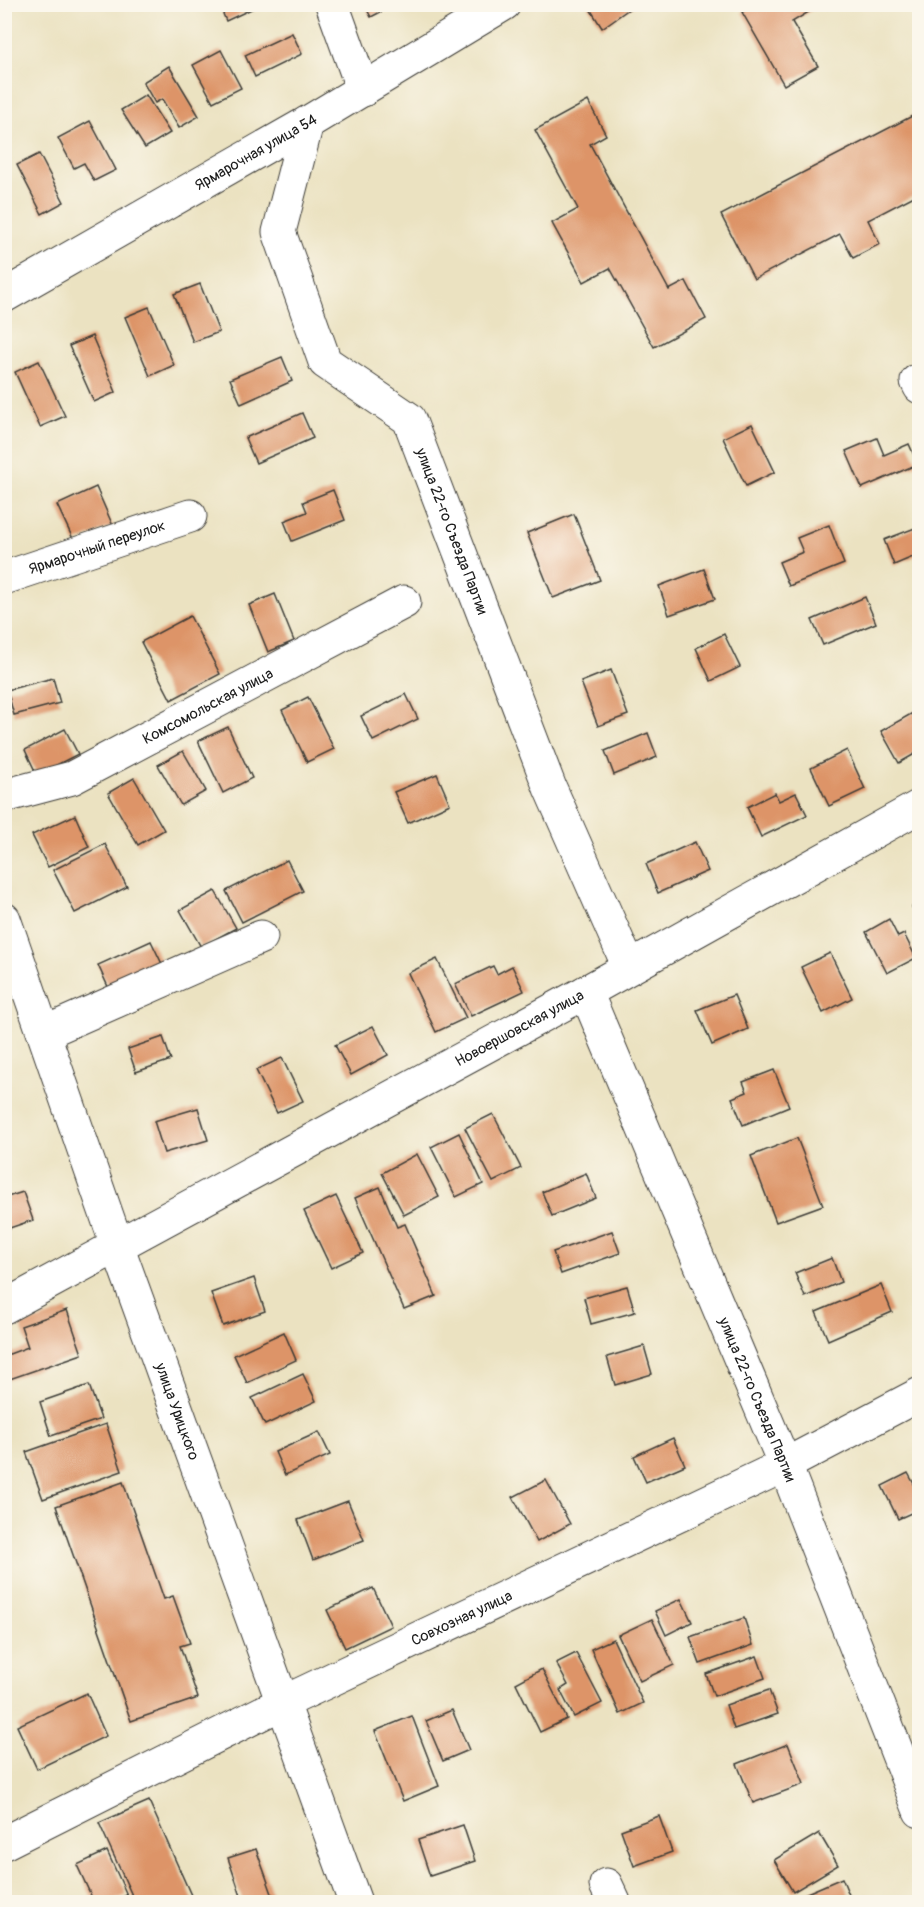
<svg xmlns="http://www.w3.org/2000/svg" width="924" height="1907" viewBox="0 0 924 1907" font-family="Pangolin,sans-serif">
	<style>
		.building { fill: #dd9467 }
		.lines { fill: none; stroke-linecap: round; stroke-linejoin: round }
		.minor-casing { stroke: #3b3a35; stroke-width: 35 }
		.major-casing { stroke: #3b3a35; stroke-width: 35 }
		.minor { stroke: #fff; stroke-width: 33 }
		.major { stroke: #fff; stroke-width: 33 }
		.labels { text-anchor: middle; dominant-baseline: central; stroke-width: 5; stroke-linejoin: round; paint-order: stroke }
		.street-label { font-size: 15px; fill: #1c1c1c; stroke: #fbf7ec }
	</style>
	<rect width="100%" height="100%" fill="#fbf7ec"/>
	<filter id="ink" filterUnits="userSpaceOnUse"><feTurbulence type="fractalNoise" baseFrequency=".0167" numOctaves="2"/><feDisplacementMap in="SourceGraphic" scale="12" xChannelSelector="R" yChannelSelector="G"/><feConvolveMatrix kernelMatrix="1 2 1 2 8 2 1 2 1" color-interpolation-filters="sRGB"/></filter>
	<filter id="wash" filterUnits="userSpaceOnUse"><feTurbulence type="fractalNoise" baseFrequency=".008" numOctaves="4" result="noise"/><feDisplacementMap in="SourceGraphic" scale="24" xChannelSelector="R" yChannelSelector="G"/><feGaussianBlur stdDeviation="1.35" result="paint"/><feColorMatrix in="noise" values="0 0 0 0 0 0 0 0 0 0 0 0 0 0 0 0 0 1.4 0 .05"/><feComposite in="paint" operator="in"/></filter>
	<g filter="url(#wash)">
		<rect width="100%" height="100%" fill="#ebe2c1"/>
		<g id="blocks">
			<g class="building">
				<polygon points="219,4 262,4 226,21"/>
				<polygon points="364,4 396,4 371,17"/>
				<polygon points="587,4 636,4 602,28"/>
				<polygon points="755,4 816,4 817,7 792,22 818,66 784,85 742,12"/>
				<polygon points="292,33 302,54 255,77 245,55"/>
				<polygon points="221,50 241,88 213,102 193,65"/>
				<polygon points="169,66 199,116 179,128 162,99 155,103 143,82"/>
				<polygon points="146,95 170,133 145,148 121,110"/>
				<polygon points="588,101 606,135 590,144 669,290 686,281 706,319 654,347 610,268 584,282 552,223 578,209 535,130"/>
				<polygon points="920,112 920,193 868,220 880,244 853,258 840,234 754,279 721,215"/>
				<polygon points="90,121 116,170 94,181 84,163 74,168 58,138"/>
				<polygon points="39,154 64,202 42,214 17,165"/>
				<polygon points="200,284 219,332 193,342 174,294"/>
				<polygon points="149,307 174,365 150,376 125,317"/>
				<polygon points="92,336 116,392 94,402 69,346"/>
				<polygon points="282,357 292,381 241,404 230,379"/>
				<polygon points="39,361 65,416 40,427 15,372"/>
				<polygon points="302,413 313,438 256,463 245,438"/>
				<polygon points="752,424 775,472 746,486 723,438"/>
				<polygon points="877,438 884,455 909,444 918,464 862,488 846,451"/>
				<polygon points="96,487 113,526 75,543 57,505"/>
				<polygon points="333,490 345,520 292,541 284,521 307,512 303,502"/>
				<polygon points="574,514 600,580 553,598 527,533"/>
				<polygon points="829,525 844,564 789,586 779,562 803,552 797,538"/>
				<polygon points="920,526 920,554 894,565 884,540"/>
				<polygon points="704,569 715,599 669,615 659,586"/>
				<polygon points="275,594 294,641 268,652 249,605"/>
				<polygon points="865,597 876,623 823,645 812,620"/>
				<polygon points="190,616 220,674 171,700 141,642"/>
				<polygon points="724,634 740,667 711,681 696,648"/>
				<polygon points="611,670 628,715 598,726 581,682"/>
				<polygon points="53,678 60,703 14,715 7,690"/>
				<polygon points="406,694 418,719 373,741 361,716"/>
				<polygon points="308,697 334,749 307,762 282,710"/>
				<polygon points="918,710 920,751 899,763 881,731"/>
				<polygon points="228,727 252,778 223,793 198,741"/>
				<polygon points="65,729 78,754 37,775 25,750"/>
				<polygon points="648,733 657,757 614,775 605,751"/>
				<polygon points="847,750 865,789 829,806 811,768"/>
				<polygon points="183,751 206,791 181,805 158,765"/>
				<polygon points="437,774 450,804 408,823 394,792"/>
				<polygon points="134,778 164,830 138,845 108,793"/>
				<polygon points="775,793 779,801 796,793 807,815 761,837 747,807"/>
				<polygon points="75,815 89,847 48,867 32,835"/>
				<polygon points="695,842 708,871 658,893 646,864"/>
				<polygon points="105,844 127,887 75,913 53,870"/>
				<polygon points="287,860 303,891 242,922 226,891"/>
				<polygon points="215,891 236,928 201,947 180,910"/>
				<polygon points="920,903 920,922 912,907"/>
				<polygon points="889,919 898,937 904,934 916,958 887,973 866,932"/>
				<polygon points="151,941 163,966 110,991 98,965"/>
				<polygon points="830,953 852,998 823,1013 801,967"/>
				<polygon points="437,959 466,1018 436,1032 408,973"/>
				<polygon points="493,966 497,974 512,966 524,991 471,1016 455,984"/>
				<polygon points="734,995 748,1029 712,1045 697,1010"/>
				<polygon points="373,1026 388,1055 351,1075 335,1045"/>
				<polygon points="163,1037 171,1060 136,1072 128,1049"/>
				<polygon points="282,1058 303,1101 277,1113 256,1070"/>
				<polygon points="774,1070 789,1106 743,1125 732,1098 747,1092 743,1082"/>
				<polygon points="198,1108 208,1140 164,1153 154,1121"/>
				<polygon points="493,1114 521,1168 493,1182 465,1128"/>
				<polygon points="459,1133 483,1184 456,1197 431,1147"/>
				<polygon points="797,1138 823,1205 776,1222 751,1156"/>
				<polygon points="417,1154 439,1197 404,1215 382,1173"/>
				<polygon points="586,1173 596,1198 552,1216 542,1192"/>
				<polygon points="380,1187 397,1227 405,1224 436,1296 404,1309 355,1198"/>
				<polygon points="23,1192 33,1220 4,1230 4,1198"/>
				<polygon points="336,1196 363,1253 331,1268 304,1211"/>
				<polygon points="612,1231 620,1253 561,1274 553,1252"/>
				<polygon points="832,1258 841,1282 805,1297 795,1273"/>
				<polygon points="254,1278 265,1311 223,1326 211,1293"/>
				<polygon points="881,1285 892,1312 828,1340 816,1312"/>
				<polygon points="627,1286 635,1312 591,1324 584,1298"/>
				<polygon points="67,1310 82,1354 4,1381 4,1356 28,1347 21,1326"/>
				<polygon points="284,1332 296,1360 247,1383 234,1355"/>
				<polygon points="644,1346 652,1374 615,1385 607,1357"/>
				<polygon points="303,1374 316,1401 265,1425 252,1398"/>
				<polygon points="89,1385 101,1419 51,1436 40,1402"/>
				<polygon points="106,1424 122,1471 43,1499 26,1452"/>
				<polygon points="319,1432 330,1455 285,1475 275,1452"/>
				<polygon points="673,1438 685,1465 646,1482 634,1456"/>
				<polygon points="908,1473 920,1495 920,1509 898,1519 882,1486"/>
				<polygon points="546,1480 570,1524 537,1542 513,1497"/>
				<polygon points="123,1482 164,1599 173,1596 190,1643 180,1646 198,1698 131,1721 56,1506"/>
				<polygon points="348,1501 364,1540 313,1560 298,1520"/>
				<polygon points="373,1588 391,1626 345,1648 327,1610"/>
				<polygon points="681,1599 692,1622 666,1635 655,1611"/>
				<polygon points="744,1618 753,1645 700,1664 690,1637"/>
				<polygon points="652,1619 674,1665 640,1681 618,1635"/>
				<polygon points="613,1639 643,1703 620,1714 591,1649"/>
				<polygon points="576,1653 602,1703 574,1717 560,1690 568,1685 556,1663"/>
				<polygon points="757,1656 765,1678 714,1696 706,1674"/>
				<polygon points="542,1669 567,1719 540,1732 516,1683"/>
				<polygon points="769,1690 778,1714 734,1729 726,1705"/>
				<polygon points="87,1693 106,1736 37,1769 17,1726"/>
				<polygon points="452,1710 469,1750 443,1761 426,1721"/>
				<polygon points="412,1716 439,1786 403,1801 375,1731"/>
				<polygon points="788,1744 804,1784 753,1803 737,1764"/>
				<polygon points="149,1801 194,1902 135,1902 99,1823"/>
				<polygon points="659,1816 672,1852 634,1866 621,1830"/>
				<polygon points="463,1825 475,1861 430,1876 418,1840"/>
				<polygon points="819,1833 838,1865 793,1892 774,1860"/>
				<polygon points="256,1849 275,1902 243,1902 228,1858"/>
				<polygon points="107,1851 127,1895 111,1902 94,1902 77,1865"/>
				<polygon points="842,1878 852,1902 803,1902 800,1896"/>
			</g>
		</g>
	</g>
	<g filter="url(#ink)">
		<use href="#blocks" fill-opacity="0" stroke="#3b3a35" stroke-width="1.5"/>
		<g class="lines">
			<g class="minor-casing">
				<g id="minor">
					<polyline points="332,4 363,90"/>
					<path id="s1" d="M307,123L279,232L325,362L409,419L550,788L629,967"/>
					<path id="s2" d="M4,296L307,123L504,4"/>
					<polyline points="917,381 920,387"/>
					<path id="s3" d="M4,578L190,516"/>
					<path id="s4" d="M4,796L72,778L404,602"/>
					<path id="s5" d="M4,919L117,1245L355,1902"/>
					<path id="s6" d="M586,992L785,1465L920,1811"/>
					<polyline points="44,1033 261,937"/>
					<path id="s7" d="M4,1843L284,1702L785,1465L920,1394"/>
					<polyline points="606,1885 614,1902"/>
				</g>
			</g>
			<g class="major-casing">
				<g id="major">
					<path id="s8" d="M4,1307L586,992L920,806"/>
				</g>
			</g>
			<use href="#minor" class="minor"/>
			<use href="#major" class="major"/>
		</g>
	</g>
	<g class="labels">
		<g class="street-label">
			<text stroke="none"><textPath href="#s2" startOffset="290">Ярмарочная улица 54</textPath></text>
			<text stroke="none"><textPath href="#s1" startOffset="472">улица 22-го Съезда Партии</textPath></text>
			<text stroke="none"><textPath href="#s3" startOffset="98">Ярмарочный переулок</textPath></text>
			<text stroke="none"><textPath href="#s4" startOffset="224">Комсомольская улица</textPath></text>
			<text stroke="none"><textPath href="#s8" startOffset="586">Новоершовская улица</textPath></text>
			<text stroke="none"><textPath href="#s6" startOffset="442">улица 22-го Съезда Партии</textPath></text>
			<text stroke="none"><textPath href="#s5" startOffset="522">улица Урицкого</textPath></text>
			<text stroke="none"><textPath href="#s7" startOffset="510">Совхозная улица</textPath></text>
		</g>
	</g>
	<rect width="924" height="1907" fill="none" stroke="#fbf7ec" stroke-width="24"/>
</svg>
